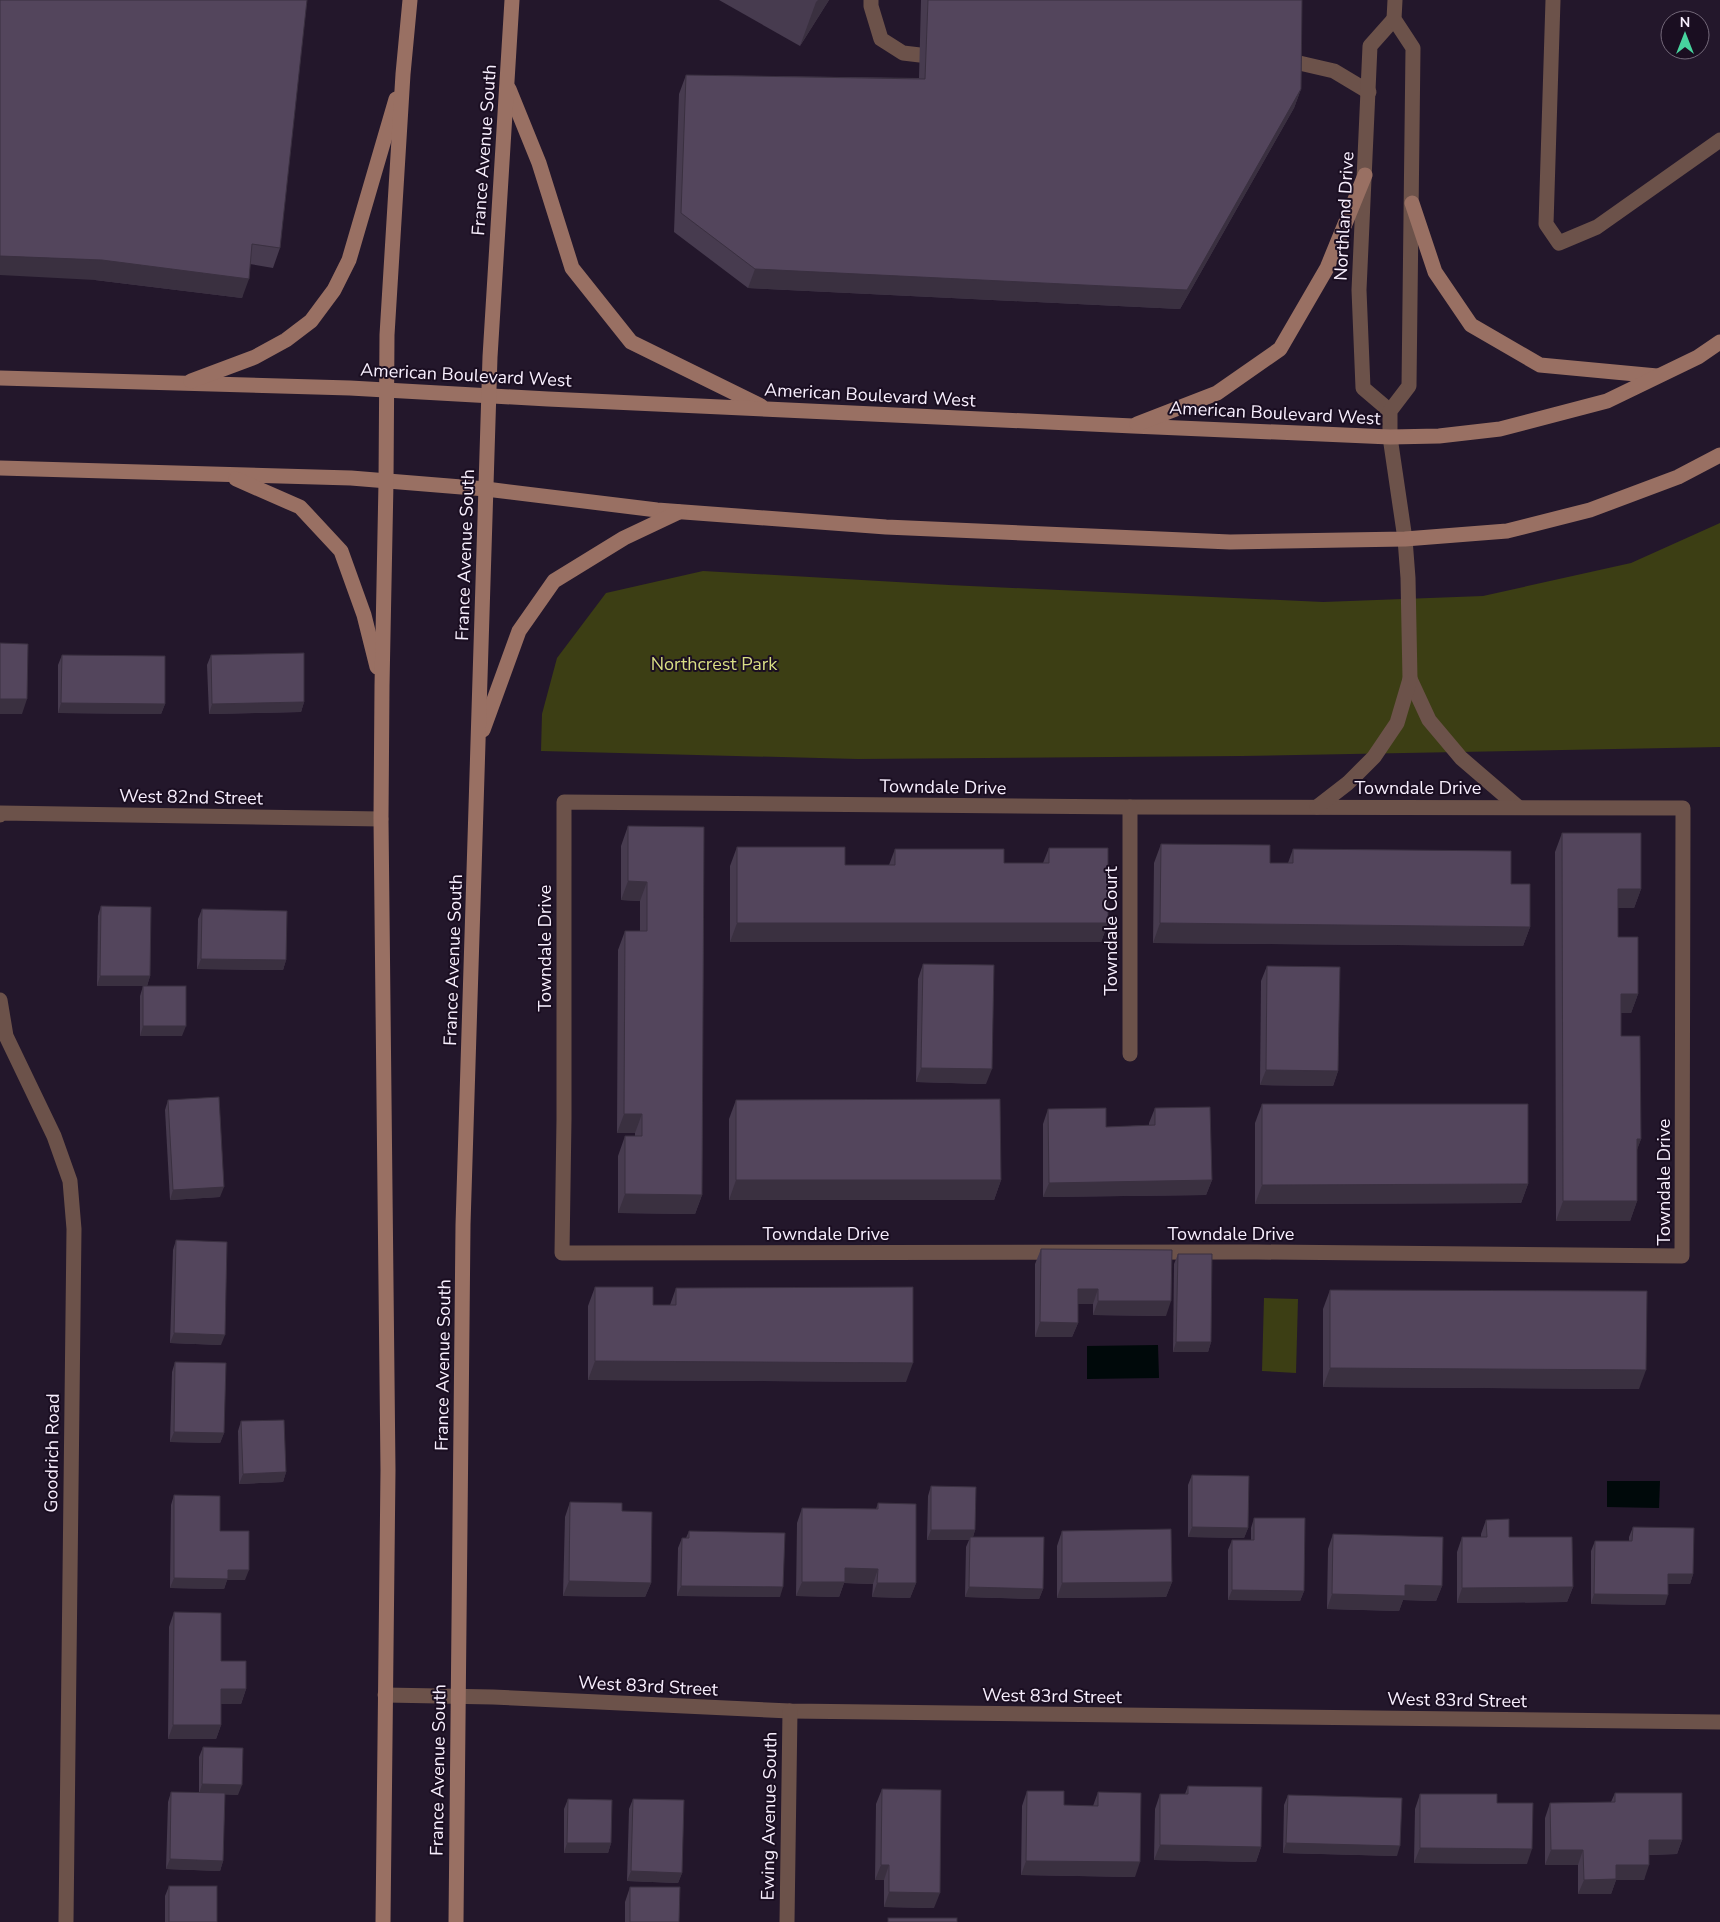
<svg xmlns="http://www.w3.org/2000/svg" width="1720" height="1922" viewBox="0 0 1720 1922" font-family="'Nunito Sans',sans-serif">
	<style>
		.green { fill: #3c3e14 }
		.water { fill: #00090a }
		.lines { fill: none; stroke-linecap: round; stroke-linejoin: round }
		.lane { stroke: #6c524a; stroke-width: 15 }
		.street { stroke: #6c524a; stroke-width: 15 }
		.secondary { stroke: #997063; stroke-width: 15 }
		.wall { fill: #473b4f }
		.shaded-wall { fill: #3a3040 }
		.building { fill: #53455c; stroke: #3a3040 }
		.labels { text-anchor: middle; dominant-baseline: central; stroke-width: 4; stroke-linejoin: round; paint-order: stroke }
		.street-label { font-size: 18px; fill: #f8effe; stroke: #1a0e21 }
		.park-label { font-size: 18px; fill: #d9de84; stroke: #1a0e21 }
	</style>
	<rect width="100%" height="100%" fill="#23172b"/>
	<g class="green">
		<polygon points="1720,523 1720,747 1242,756 858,759 541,751 542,714 557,658 606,593 703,571 949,585 1323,602 1483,596 1631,563"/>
		<polygon points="1264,1298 1298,1299 1296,1373 1262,1371"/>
	</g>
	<g class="water">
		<polygon points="1158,1345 1159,1378 1087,1379 1087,1346"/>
		<polygon points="1607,1481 1660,1481 1659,1508 1607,1507"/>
	</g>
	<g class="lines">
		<g class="lane">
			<polyline points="871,0 871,6 881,39 903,53 920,55"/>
			<polyline points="1553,0 1546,224 1559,243 1597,227 1720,140"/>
			<polyline points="1295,62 1334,71 1369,92"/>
		</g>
		<g class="street">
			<polyline points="1390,411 1363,388 1359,290 1370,46 1394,19"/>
			<polyline points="1410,679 1429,720 1461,758 1518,807"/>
			<polygon points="564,802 1130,807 1683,808 1682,1256 1257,1252 562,1253 564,1119"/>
			<polyline points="1130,807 1130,1054"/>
			<polyline points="1317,807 1348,783 1374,757 1397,723 1410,679 1408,578 1405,539 1390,437 1390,411 1409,386 1413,48 1394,19 1395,0"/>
			<polyline points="0,815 0,813 381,819"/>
			<polyline points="0,1000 6,1036 54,1136 70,1181 74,1229 66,1922"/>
			<polyline points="385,1695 493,1697 790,1711 1720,1722"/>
			<polyline points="787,1922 790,1711"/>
		</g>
		<g class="secondary">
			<polyline points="509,89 539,163 572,268 631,342 761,406"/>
			<polyline points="1412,203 1435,272 1471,325 1540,365 1657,376"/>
			<polyline points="0,378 350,388 548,399 1133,426 1390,437 1439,436 1500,429 1607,401 1698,357 1720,342"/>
			<polyline points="191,381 255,357 286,340 311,321 334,290 349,260 396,99"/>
			<polyline points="1137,424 1217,393 1280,349 1327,268 1365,175"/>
			<polyline points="0,468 351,478 486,489 657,510 886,527 1230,542 1405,539 1507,531 1590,510 1678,477 1720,455"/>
			<polyline points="236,479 300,507 341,551 364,615 377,667"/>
			<polyline points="483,730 519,631 554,581 624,538 679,512"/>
			<polyline points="383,1922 388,1470 381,819 382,686 386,482 387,335 403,74 410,0"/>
			<polyline points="456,1922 463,1225 490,357 512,0"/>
		</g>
	</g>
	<g class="wall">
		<polygon points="0,0 280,248 273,268 250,264 242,298 95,280"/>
		<polygon points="719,0 829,0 800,46"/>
		<polygon points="921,0 1302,0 1301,89 1294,108 1180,309 748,288 674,232 679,94 686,75 919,78"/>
		<polygon points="62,655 165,704 161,714 58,713 58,665"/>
		<polygon points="211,655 304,702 301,712 209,714 207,665"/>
		<polygon points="628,826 704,827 702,1195 695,1214 618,1213 618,1156 625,1136 635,1136 635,1133 617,1133 618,950 625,931 640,931 640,901 621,900 621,846"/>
		<polygon points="1562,833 1641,889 1634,908 1618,908 1618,937 1638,994 1631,1013 1621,1013 1621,1036 1641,1139 1637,1149 1637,1201 1630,1221 1556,1221 1555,852"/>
		<polygon points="1161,844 1270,863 1288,863 1293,849 1511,884 1530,927 1523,946 1153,943 1154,863"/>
		<polygon points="737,847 845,865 889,865 895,849 1004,863 1043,863 1049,848 1108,923 1101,942 730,942 730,866"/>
		<polygon points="101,906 150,976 147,986 97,986 98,916"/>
		<polygon points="202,909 286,960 283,970 197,969 198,919"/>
		<polygon points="923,964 986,1084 916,1082 918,979"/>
		<polygon points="1267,966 1338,1071 1333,1086 1260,1085 1261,981"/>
		<polygon points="143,986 182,1036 140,1036 140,996"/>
		<polygon points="168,1100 220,1197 170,1200 165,1110"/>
		<polygon points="736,1100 1001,1180 994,1200 729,1200 729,1119"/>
		<polygon points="1262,1104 1528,1184 1521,1203 1255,1204 1255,1123"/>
		<polygon points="1155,1108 1212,1180 1206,1195 1043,1197 1043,1124 1048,1109 1106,1127 1149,1125 1149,1123"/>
		<polygon points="176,1240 221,1345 170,1343 173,1250"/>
		<polygon points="1041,1249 1166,1316 1093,1315 1093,1304 1078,1304 1078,1323 1072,1337 1035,1337 1035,1264"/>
		<polygon points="1178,1254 1211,1342 1208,1352 1173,1352 1174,1264"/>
		<polygon points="595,1287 653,1305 670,1305 676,1288 906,1382 588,1380 588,1306"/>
		<polygon points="1330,1290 1639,1389 1323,1387 1323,1309"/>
		<polygon points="175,1362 224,1433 220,1443 170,1442 172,1372"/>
		<polygon points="241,1421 286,1472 283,1482 239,1484 238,1431"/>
		<polygon points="1192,1475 1248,1528 1244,1538 1188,1537 1188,1485"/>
		<polygon points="931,1486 975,1530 973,1537 1043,1589 1039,1599 965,1597 966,1547 969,1540 927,1540 928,1496"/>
		<polygon points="174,1495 220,1531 245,1580 227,1580 224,1589 170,1588 171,1505"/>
		<polygon points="570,1502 622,1511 651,1583 645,1597 563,1596 565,1517"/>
		<polygon points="878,1503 916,1583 910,1598 872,1597 873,1584 844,1583 839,1597 796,1596 797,1523 802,1508 876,1509"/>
		<polygon points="1254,1518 1304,1591 1300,1601 1228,1600 1228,1550 1232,1540 1251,1540 1251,1528"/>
		<polygon points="1486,1520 1573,1587 1567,1602 1457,1603 1457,1552 1462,1537 1481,1537 1481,1534"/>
		<polygon points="1633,1527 1693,1574 1690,1584 1668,1584 1665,1605 1591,1604 1591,1551 1595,1541 1629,1541 1629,1537"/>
		<polygon points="689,1531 780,1597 677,1596 678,1548 682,1538 686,1538"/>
		<polygon points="1062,1531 1172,1582 1166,1597 1057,1598 1057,1546"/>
		<polygon points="1333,1534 1442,1586 1436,1601 1403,1600 1399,1611 1327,1609 1328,1549"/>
		<polygon points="174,1612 246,1689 241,1704 221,1704 221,1725 216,1739 168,1739 169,1627"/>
		<polygon points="203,1747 238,1795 225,1794 223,1861 220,1871 166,1869 168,1802 171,1792 199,1792 199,1757"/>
		<polygon points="1188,1786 1261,1847 1256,1862 1154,1860 1155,1809 1160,1794 1185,1794"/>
		<polygon points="882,1789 934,1908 884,1907 884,1880 875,1880 876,1804"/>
		<polygon points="1027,1791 1064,1805 1093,1806 1098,1792 1135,1877 1021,1875 1022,1806"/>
		<polygon points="1615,1793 1682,1840 1677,1854 1649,1855 1644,1880 1616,1880 1611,1894 1578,1894 1578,1865 1545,1865 1545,1818 1550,1803 1611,1802"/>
		<polygon points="1420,1794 1527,1864 1414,1863 1415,1809"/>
		<polygon points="1288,1795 1397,1856 1283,1853 1284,1805"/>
		<polygon points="568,1799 611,1843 608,1853 564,1853 564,1809"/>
		<polygon points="633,1799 682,1873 678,1883 627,1881 629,1809"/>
		<polygon points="169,1886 217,1922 165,1922 165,1896"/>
		<polygon points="630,1887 679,1922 625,1922 625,1902"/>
	</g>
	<g class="shaded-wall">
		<polygon points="818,0 829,0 800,46 816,2"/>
		<polygon points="1301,89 1294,108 1180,309 748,288 755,269"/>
		<polygon points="0,256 102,260 249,279 242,298 95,280 0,275"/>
		<polygon points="0,699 27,699 22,714 0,714"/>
		<polygon points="304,702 301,712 209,714 212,704"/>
		<polygon points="61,703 165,704 161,714 58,713"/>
		<polygon points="628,881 647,882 640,901 621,900"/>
		<polygon points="1618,889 1641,889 1634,908 1611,908"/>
		<polygon points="737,923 1108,923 1101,942 730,942"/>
		<polygon points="1160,923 1530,927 1523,946 1153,943"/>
		<polygon points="201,959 286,960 283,970 197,969"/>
		<polygon points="100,976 150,976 147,986 97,986"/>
		<polygon points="1621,994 1638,994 1631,1013 1614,1013"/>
		<polygon points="143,1026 186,1026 182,1036 140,1036"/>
		<polygon points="921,1068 992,1069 986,1084 916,1082"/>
		<polygon points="1266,1070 1338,1071 1333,1086 1260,1085"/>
		<polygon points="624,1114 642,1114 635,1133 617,1133"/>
		<polygon points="1637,1139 1641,1139 1634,1158"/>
		<polygon points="736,1180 1001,1180 994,1200 729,1200"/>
		<polygon points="1212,1180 1206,1195 1043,1197 1049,1183"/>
		<polygon points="1528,1184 1521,1203 1255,1204 1262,1185"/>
		<polygon points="224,1187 220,1197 170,1200 173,1190"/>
		<polygon points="625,1194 702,1195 695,1214 618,1213"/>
		<polygon points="1563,1201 1637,1201 1630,1221 1556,1221"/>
		<polygon points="1078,1289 1098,1289 1093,1304 1073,1304"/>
		<polygon points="1098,1301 1171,1301 1166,1316 1093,1315"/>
		<polygon points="1040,1322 1078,1323 1072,1337 1035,1337"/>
		<polygon points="174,1333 225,1335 221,1345 170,1343"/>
		<polygon points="1176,1342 1211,1342 1208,1352 1173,1352"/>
		<polygon points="595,1361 913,1363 906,1382 588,1380"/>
		<polygon points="1330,1368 1646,1370 1639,1389 1323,1387"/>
		<polygon points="174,1432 224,1433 220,1443 170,1442"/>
		<polygon points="286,1472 283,1482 239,1484 243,1474"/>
		<polygon points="1192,1527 1248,1528 1244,1538 1188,1537"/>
		<polygon points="931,1530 975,1530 972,1540 970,1537 969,1540 927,1540"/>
		<polygon points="845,1568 878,1569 873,1584 844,1583 839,1597 796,1596 802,1582"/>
		<polygon points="228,1570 249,1570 245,1580 227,1580 224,1589 170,1588 174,1578"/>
		<polygon points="1668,1574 1693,1574 1690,1584 1665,1584"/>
		<polygon points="569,1581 651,1583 645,1597 563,1596"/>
		<polygon points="1172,1582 1166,1597 1057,1598 1062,1583"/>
		<polygon points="877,1583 916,1583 910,1598 872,1597"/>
		<polygon points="1405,1585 1442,1586 1436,1601 1403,1600 1399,1611 1327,1609 1332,1594"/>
		<polygon points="681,1586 783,1587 780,1597 677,1596"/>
		<polygon points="969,1587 1043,1589 1039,1599 965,1597"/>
		<polygon points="1573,1587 1567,1602 1457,1603 1462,1588"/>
		<polygon points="1232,1590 1304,1591 1300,1601 1228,1600"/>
		<polygon points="1594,1594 1668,1595 1665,1605 1591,1604"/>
		<polygon points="221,1689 246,1689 241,1704 216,1704"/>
		<polygon points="173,1725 221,1725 216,1739 168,1739"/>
		<polygon points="202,1784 242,1785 238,1795 199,1794"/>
		<polygon points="1649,1840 1682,1840 1677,1854 1644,1855"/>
		<polygon points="567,1843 611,1843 608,1853 564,1853"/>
		<polygon points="1286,1843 1400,1846 1397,1856 1283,1853"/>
		<polygon points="1160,1845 1261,1847 1256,1862 1154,1860"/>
		<polygon points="1420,1848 1532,1849 1527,1864 1414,1863"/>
		<polygon points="1551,1850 1583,1850 1578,1865 1545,1865"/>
		<polygon points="170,1859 223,1861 220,1871 166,1869"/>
		<polygon points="1026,1861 1140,1862 1135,1877 1021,1875"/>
		<polygon points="881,1865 889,1865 884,1880 875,1880"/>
		<polygon points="1616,1865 1649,1865 1644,1880 1616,1880 1611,1894 1578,1894 1584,1880"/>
		<polygon points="631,1871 682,1873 678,1883 627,1881"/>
		<polygon points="889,1892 940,1893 934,1908 884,1907"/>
	</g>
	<g class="building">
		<polygon points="0,0 307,0 280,248 252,244 249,279 102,260 0,256"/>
		<polygon points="928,0 1302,0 1301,89 1187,290 755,269 681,213 686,75 925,79"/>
		<polygon points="0,643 28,644 27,699 0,699"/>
		<polygon points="304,653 304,702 212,704 211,655"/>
		<polygon points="62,655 165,656 165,704 61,703"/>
		<polygon points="628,826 704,827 702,1195 625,1194 625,1136 642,1136 642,1114 624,1114 625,931 647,931 647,882 628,881"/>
		<polygon points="1562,833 1641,833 1641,889 1618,889 1618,937 1638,937 1638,994 1621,994 1621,1036 1640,1036 1641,1139 1637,1139 1637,1201 1563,1201"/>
		<polygon points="1161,844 1270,845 1270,863 1293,863 1293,849 1511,851 1511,884 1530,884 1530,927 1160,923"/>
		<polygon points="737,847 845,847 845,865 895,865 895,849 1004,849 1004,863 1049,863 1049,848 1108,848 1108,923 737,923"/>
		<polygon points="101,906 151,907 150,976 100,976"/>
		<polygon points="202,909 287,911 286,960 201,959"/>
		<polygon points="923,964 994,965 992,1069 921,1068"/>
		<polygon points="1267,966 1340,967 1338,1071 1266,1070"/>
		<rect x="143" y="986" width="43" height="40"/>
		<polygon points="219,1097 224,1187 173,1190 168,1100"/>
		<polygon points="1000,1099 1001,1180 736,1180 736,1100"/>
		<polygon points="1262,1104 1528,1104 1528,1184 1262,1185"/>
		<polygon points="1210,1107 1212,1180 1049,1183 1048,1109 1106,1108 1106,1127 1155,1125 1155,1108"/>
		<polygon points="176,1240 227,1242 225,1335 174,1333"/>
		<polygon points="1041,1249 1172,1250 1171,1301 1098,1301 1098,1289 1078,1289 1078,1323 1040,1322"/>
		<polygon points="1178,1254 1212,1254 1211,1342 1176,1342"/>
		<polygon points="595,1287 653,1287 653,1305 676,1305 676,1288 913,1287 913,1363 595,1361"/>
		<polygon points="1330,1290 1647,1291 1646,1370 1330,1368"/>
		<polygon points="175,1362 226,1363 224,1433 174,1432"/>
		<polygon points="284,1420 286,1472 243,1474 241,1421"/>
		<polygon points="1192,1475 1249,1476 1248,1528 1192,1527"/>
		<polygon points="931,1486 976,1487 975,1530 931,1530"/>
		<polygon points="174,1495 220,1496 220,1531 249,1531 249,1570 228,1570 228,1579 174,1578"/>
		<polygon points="570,1502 622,1503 622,1511 652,1512 651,1583 569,1581"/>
		<polygon points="878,1503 916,1504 916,1583 877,1583 878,1569 845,1568 845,1582 802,1582 802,1508 878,1509"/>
		<polygon points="1254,1518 1305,1518 1304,1591 1232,1590 1232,1540 1254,1540"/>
		<polygon points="1509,1519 1509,1537 1572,1537 1573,1587 1462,1588 1462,1537 1487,1537 1486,1520"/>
		<polygon points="1633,1527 1694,1528 1693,1574 1668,1574 1668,1595 1594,1594 1595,1541 1632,1541"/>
		<polygon points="1171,1529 1172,1582 1062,1583 1062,1531"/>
		<polygon points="689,1531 785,1533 783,1587 681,1586 682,1538 689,1538"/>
		<polygon points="1333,1534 1443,1537 1442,1586 1405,1585 1405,1596 1332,1594"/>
		<polygon points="970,1537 1044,1537 1043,1589 969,1587"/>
		<polygon points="174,1612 221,1613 221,1661 246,1661 246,1689 221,1689 221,1725 173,1725"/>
		<polygon points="203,1747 243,1748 242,1785 202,1784"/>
		<polygon points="1188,1786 1262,1787 1261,1847 1160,1845 1160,1794 1188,1794"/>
		<polygon points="882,1789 941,1790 940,1893 889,1892 889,1865 881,1865"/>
		<polygon points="1027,1791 1064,1791 1064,1805 1098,1806 1098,1792 1141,1793 1140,1862 1026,1861"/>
		<polygon points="171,1792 225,1793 223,1861 170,1859"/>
		<polygon points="1615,1793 1682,1793 1682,1840 1649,1840 1649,1865 1616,1865 1616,1879 1584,1880 1583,1850 1551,1850 1550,1803 1615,1802"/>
		<polygon points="1420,1794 1497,1794 1497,1803 1533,1803 1532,1849 1420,1848"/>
		<polygon points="1288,1795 1402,1798 1400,1846 1286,1843"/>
		<polygon points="568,1799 612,1800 611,1843 567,1843"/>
		<polygon points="633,1799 684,1800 682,1873 631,1871"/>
		<rect x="169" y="1886" width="48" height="36"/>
		<polygon points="630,1887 680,1887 679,1922 630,1922"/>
		<rect x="888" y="1918" width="69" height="4"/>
	</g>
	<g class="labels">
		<g class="street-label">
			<text transform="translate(484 150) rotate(-86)">France Avenue South</text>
			<text transform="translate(1344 216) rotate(-87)">Northland Drive</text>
			<text transform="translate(466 375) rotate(3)">American Boulevard West</text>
			<text transform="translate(870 395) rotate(3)">American Boulevard West</text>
			<text transform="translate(1275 413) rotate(3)">American Boulevard West</text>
			<text transform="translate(465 555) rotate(-88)">France Avenue South</text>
			<text transform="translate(943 787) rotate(1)">Towndale Drive</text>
			<text x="1418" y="788">Towndale Drive</text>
			<text transform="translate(191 797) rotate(1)">West 82nd Street</text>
			<text transform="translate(1111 931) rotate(-90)">Towndale Court</text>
			<text transform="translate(545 948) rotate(-90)">Towndale Drive</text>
			<text transform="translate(453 960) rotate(-88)">France Avenue South</text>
			<text transform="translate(1664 1182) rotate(-90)">Towndale Drive</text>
			<text x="826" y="1234">Towndale Drive</text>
			<text x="1231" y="1234">Towndale Drive</text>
			<text transform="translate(443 1365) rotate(-89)">France Avenue South</text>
			<text transform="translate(52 1453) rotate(-89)">Goodrich Road</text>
			<text transform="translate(648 1686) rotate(3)">West 83rd Street</text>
			<text transform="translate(1052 1696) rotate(1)">West 83rd Street</text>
			<text transform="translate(1457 1700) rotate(1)">West 83rd Street</text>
			<text transform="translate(438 1770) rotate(-89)">France Avenue South</text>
			<text transform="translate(769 1816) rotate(-89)">Ewing Avenue South</text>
		</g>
		<g class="park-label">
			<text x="714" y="664">Northcrest Park</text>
		</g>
	</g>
	<g transform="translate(1685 35)"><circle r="24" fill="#1a0e21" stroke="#736879"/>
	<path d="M0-4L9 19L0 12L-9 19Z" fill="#47d49e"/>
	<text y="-8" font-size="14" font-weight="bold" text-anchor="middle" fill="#f8effe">N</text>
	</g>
</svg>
